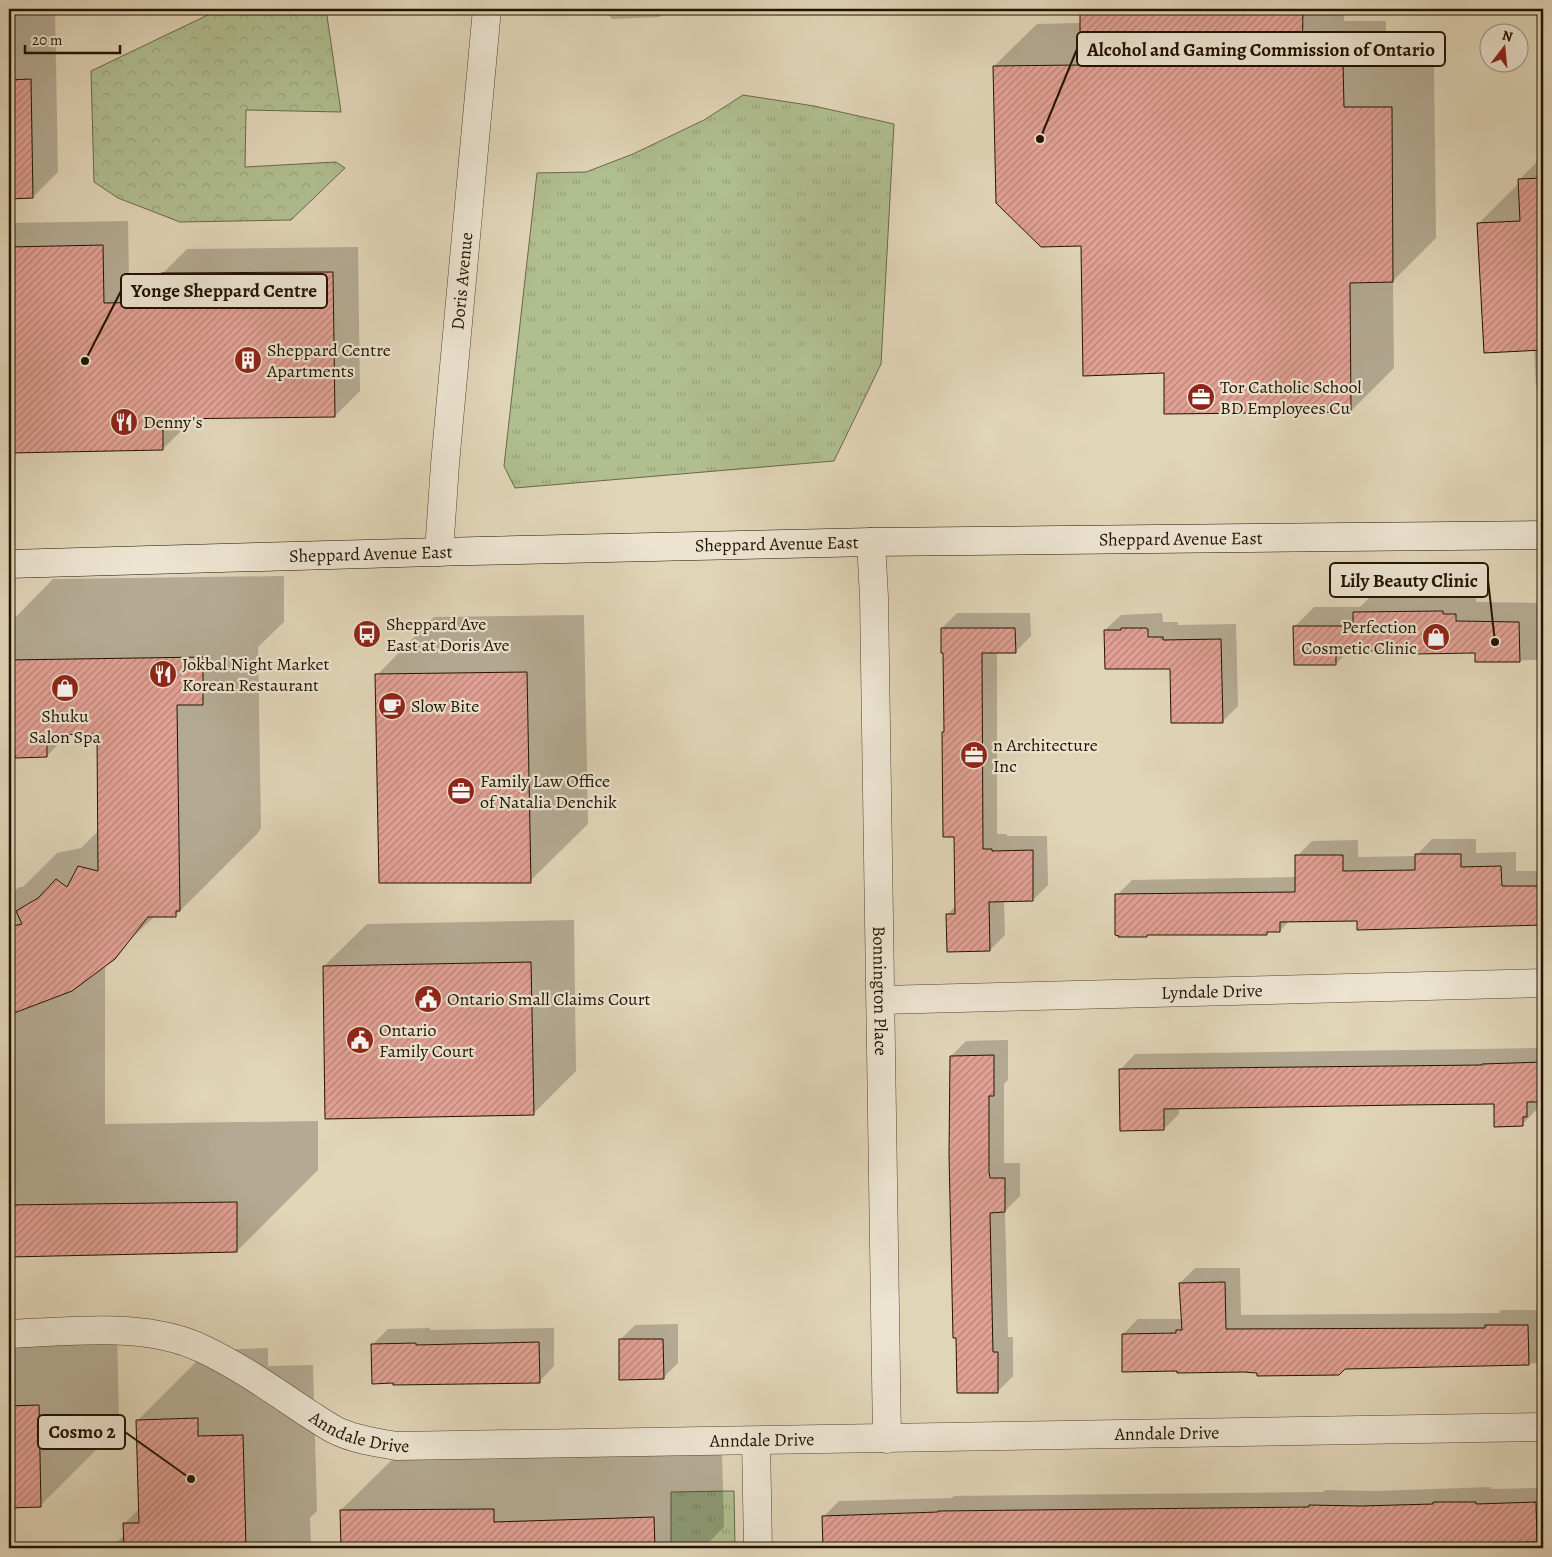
<svg xmlns="http://www.w3.org/2000/svg" width="1552" height="1557" viewBox="0 0 1552 1557" font-family="Alegreya,serif">
	<style>
		.grass { fill: url(#grass-tufts); stroke: #696848 }
		.forest { fill: url(#forest-crowns); stroke: #696848 }
		.shadow { fill: #0003 }
		.building { fill: url(#building-hatch); stroke: #221301 }
		.lines { fill: none; stroke-linecap: round; stroke-linejoin: round }
		.minor-casing { stroke: #52442f; stroke-width: 29 }
		.tertiary-casing { stroke: #52442f; stroke-width: 29 }
		.secondary-casing { stroke: #221301; stroke-width: 29 }
		.minor { stroke: #ece4d1; stroke-width: 28 }
		.tertiary { stroke: #ece4d1; stroke-width: 28 }
		.secondary { stroke: #ece4d1; stroke-width: 28 }
		.labels { text-anchor: middle; dominant-baseline: central; stroke-width: 4.5; stroke-linejoin: round; paint-order: stroke }
		.street-label { font-size: 18px; fill: #221301; stroke: #ece4d1 }
		.poi-label { font-size: 18px; fill: #221301; stroke: #ece4d1; text-anchor: start }
		.leader { fill: none; stroke: #221301; stroke-width: 2 }
		.callout-dot { fill: #221301; stroke: #ece4d1; stroke-width: 2 }
		.callout { fill: #ece4d1; stroke: #221301; stroke-width: 2 }
		.callout-label { font-size: 19px; text-anchor: middle; font-weight: bold; fill: #221301 }
	</style>
	<defs>
		<pattern id="grass-tufts" width="24" height="20" patternUnits="userSpaceOnUse" patternTransform="scale(1.25)"><rect width="24" height="20" fill="#b0be90"/><path d="M3 7l-1-3M5 7V3M7 7l1-3M15 17l-1-3M17 17v-4M19 17l1-3" fill="none" stroke="#97a27a"/></pattern>
		<pattern id="forest-crowns" width="20" height="18" patternUnits="userSpaceOnUse" patternTransform="scale(1.25)"><rect width="20" height="18" fill="#b0be90"/><path d="M2 6a3 3 0 1 1 6 0M12 15a3 3 0 1 1 6 0" fill="none" stroke="#97a27a"/></pattern>
		<pattern id="building-hatch" width="6" height="6" patternUnits="userSpaceOnUse" patternTransform="scale(1.25)"><rect width="6" height="6" fill="#e2a195"/><path d="M-1 1l2-2M0 6l6-6M5 7l2-2" fill="none" stroke="#b78277"/></pattern>
	</defs>
	<rect width="100%" height="100%" fill="#e1d5b8"/>
	<filter id="stains"><feTurbulence type="fractalNoise" baseFrequency=".004" numOctaves="4"/><feColorMatrix values="0 0 0 0 .2 0 0 0 0 .09 0 0 0 0 .02 0 0 0 .5 -.17"/></filter>
	<radialGradient id="worn" r=".72"><stop offset=".6" stop-color="#630" stop-opacity="0"/><stop offset="1" stop-color="#630" stop-opacity=".3"/></radialGradient>
	<g class="grass">
		<polygon points="743,95 814,106 894,124 881,364 834,461 515,488 504,466 537,173 586,172 633,154 704,120"/>
		<polygon points="734,1491 735,1548 671,1548 671,1492"/>
	</g>
	<polygon class="forest" points="297,9 326,9 341,112 246,110 245,167 336,162 345,168 291,220 180,222 118,198 94,182 91,71 212,13"/>
	<g class="shadow">
		<polygon points="9,9 55,9 58,172 33,197 9,197"/>
		<polygon points="604,9 668,9 660,17 612,19"/>
		<polygon points="1081,9 1344,9 1344,21 1386,21 1386,65 1434,65 1436,238 1393,281 1394,368 1351,411 1165,371 1082,244 994,66 1037,24 1081,23"/>
		<polygon points="1543,156 1543,386 1536,386 1534,349 1479,223 1519,183 1519,180"/>
		<polygon points="128,221 129,279 162,278 162,274 187,249 358,247 360,391 335,416 188,418 188,424 163,449 9,452 9,223"/>
		<polygon points="284,576 284,622 258,647 261,828 257,834 175,916 156,915 105,964 105,1124 318,1121 318,1170 237,1251 9,1256 9,897 19,887 23,887 57,853 81,848 99,830 98,733 69,733 47,756 16,735 9,735 9,624 53,579"/>
		<polygon points="1462,592 1462,595 1475,595 1476,602 1543,603 1543,660 1476,661 1476,652 1414,649 1349,650 1336,664 1294,627 1314,607 1360,607 1374,593"/>
		<polygon points="957,613 1030,613 1031,636 1015,652 997,652 997,834 1007,834 1007,836 1047,836 1048,885 1033,900 1004,900 1005,935 990,950 948,914 956,905 956,836 943,733 945,731 944,652 942,628"/>
		<polygon points="1162,613 1163,622 1178,622 1178,625 1236,624 1238,706 1223,721 1171,668 1105,630 1121,615"/>
		<polygon points="584,615 588,824 530,881 377,675 434,617"/>
		<polygon points="1432,839 1476,839 1476,853 1516,852 1516,871 1543,871 1543,924 1358,929 1358,920 1289,921 1280,931 1269,931 1266,933 1149,934 1146,936 1117,895 1132,880 1297,877 1297,856 1312,841 1358,840 1358,857 1416,856"/>
		<polygon points="574,920 576,1071 534,1113 324,966 367,924"/>
		<polygon points="1008,1040 1008,1080 1004,1084 1004,1163 1020,1163 1020,1196 1005,1211 1008,1337 1013,1337 1013,1376 998,1391 951,1056 966,1041"/>
		<polygon points="1543,1048 1543,1101 1537,1105 1537,1109 1522,1125 1495,1103 1179,1107 1179,1114 1164,1129 1120,1070 1135,1054"/>
		<polygon points="1195,1268 1240,1268 1241,1315 1499,1313 1501,1310 1543,1310 1543,1363 1258,1371 1123,1334 1138,1319 1183,1319 1180,1283"/>
		<polygon points="678,1324 678,1363 663,1378 620,1340 635,1325"/>
		<polygon points="117,1327 119,1427 40,1506 9,1507 9,1329"/>
		<polygon points="430,1328 430,1330 554,1328 554,1366 539,1382 394,1382 373,1344 388,1329"/>
		<polygon points="268,1348 268,1366 313,1365 317,1511 310,1518 311,1548 111,1548 125,1534 124,1524 140,1508 137,1421 208,1350"/>
		<polygon points="409,1443 722,1450 724,1527 703,1548 342,1548 341,1510"/>
		<polygon points="1491,1487 1491,1489 1543,1488 1543,1537 1539,1537 1536,1540 1372,1543 1372,1548 1311,1548 1311,1544 1246,1545 1246,1548 1208,1548 1208,1547 1129,1547 1129,1548 824,1548 824,1516 839,1501 952,1498 954,1496 1324,1492 1325,1490 1377,1491"/>
	</g>
	<g class="building">
		<polygon points="1080,9 1303,9 1302,64 1343,63 1344,107 1392,107 1393,282 1350,283 1351,412 1164,414 1164,373 1083,376 1081,246 1041,247 996,203 993,66 1080,65"/>
		<polygon points="31,79 33,198 9,199 9,80"/>
		<polygon points="1543,178 1543,350 1484,353 1477,223 1520,221 1518,179"/>
		<polygon points="103,245 104,303 162,302 161,273 333,272 335,417 163,419 163,450 9,453 9,247"/>
		<polygon points="1443,611 1443,614 1456,614 1456,621 1519,622 1520,662 1475,662 1475,653 1413,654 1413,651 1336,651 1336,665 1294,665 1293,626 1353,626 1353,612"/>
		<polygon points="941,628 1015,628 1016,653 982,653 983,849 992,849 992,851 1033,850 1033,901 989,902 990,951 947,952 946,914 955,914 954,837 943,837 942,732 944,732 943,653 941,653"/>
		<polygon points="1121,628 1146,628 1148,629 1148,637 1163,637 1163,640 1221,639 1223,723 1171,723 1170,669 1105,669 1104,630 1121,630"/>
		<polygon points="203,657 203,705 177,705 180,911 176,911 176,917 148,917 115,959 72,991 9,1015 9,927 22,924 16,911 38,898 56,879 67,887 78,866 98,871 97,734 47,735 47,757 15,758 14,737 9,737 9,660"/>
		<polygon points="527,672 531,883 379,883 375,674"/>
		<polygon points="1415,854 1461,854 1461,867 1501,866 1502,886 1543,886 1543,925 1357,930 1357,921 1280,922 1280,932 1267,932 1267,935 1147,935 1147,937 1118,937 1119,936 1115,935 1115,894 1295,892 1295,855 1343,855 1343,871 1415,870"/>
		<polygon points="531,962 534,1115 325,1119 323,966"/>
		<polygon points="994,1055 994,1096 989,1096 989,1172 990,1178 1005,1178 1005,1212 990,1213 993,1352 998,1352 998,1393 957,1393 956,1338 953,1338 949,1155 950,1056"/>
		<polygon points="1543,1062 1543,1102 1527,1102 1527,1117 1523,1117 1523,1126 1494,1127 1494,1104 1405,1105 1164,1109 1164,1130 1120,1131 1119,1069 1482,1065 1482,1064"/>
		<polygon points="237,1202 237,1252 9,1257 9,1205"/>
		<polygon points="1225,1282 1226,1329 1485,1328 1485,1325 1528,1325 1529,1365 1345,1369 1339,1375 1257,1376 1257,1373 1244,1372 1177,1373 1177,1371 1122,1372 1122,1334 1176,1333 1176,1330 1182,1330 1179,1283"/>
		<polygon points="619,1339 663,1339 664,1379 619,1380"/>
		<polygon points="539,1342 540,1383 393,1385 393,1383 372,1384 371,1344 416,1343 416,1345"/>
		<polygon points="39,1405 41,1507 9,1508 9,1406"/>
		<polygon points="198,1418 198,1436 243,1435 246,1548 124,1548 123,1523 139,1523 136,1420"/>
		<polygon points="1433,1502 1476,1502 1476,1504 1536,1502 1537,1542 1362,1544 1362,1548 1310,1548 1310,1545 1231,1546 1231,1548 823,1548 822,1516 938,1512 938,1511 1309,1507 1309,1505 1361,1506 1433,1504"/>
		<polygon points="494,1509 494,1522 654,1517 655,1548 341,1548 340,1510"/>
	</g>
	<g class="lines">
		<g class="minor-casing">
			<g id="minor">
				<path id="s1" d="M871,542L874,597L887,1439"/>
				<path id="s2" d="M881,1000L1543,983"/>
				<path id="s3" d="M9,1334C71,1332 146,1321 203,1349C239,1366 273,1390 306,1412C316,1418 325,1425 335,1430C352,1439 378,1443 397,1446L1543,1427"/>
				<polyline points="756,1441 758,1548"/>
			</g>
		</g>
		<g class="tertiary-casing">
			<g id="tertiary">
				<path id="s4" d="M439,552L445,464L487,9"/>
			</g>
		</g>
		<g class="secondary-casing">
			<g id="secondary">
				<path id="s5" d="M9,564C297,556 584,547 872,542C1096,539 1320,538 1543,535"/>
			</g>
		</g>
		<use href="#minor" class="minor"/>
		<use href="#tertiary" class="tertiary"/>
		<use href="#secondary" class="secondary"/>
	</g>
	<defs>
		<g id="building-disc" transform="scale(1.4375)"><circle r="9.5" fill="#8f2418" stroke="#ece4d1"/><path d="M-4-6H4V6H1V3H-1V6H-4ZM-2.5-4.3h1.7v1.8h-1.7ZM.8-4.3h1.7v1.8H.8ZM-2.5-1h1.7V.8h-1.7ZM.8-1h1.7V.8H.8Z" fill="#fff"/></g>
		<g id="office-disc" transform="scale(1.4375)"><circle r="9.5" fill="#8f2418" stroke="#ece4d1"/><path d="M-6-3h4V-5.5h4V-3h4V5H-6ZM-1-4.5V-3h2v-1.5ZM-6 0V1H6V0Z" fill="#fff"/></g>
		<g id="restaurant-disc" transform="scale(1.4375)"><circle r="9.5" fill="#8f2418" stroke="#ece4d1"/><path d="M-5-6h1v4h1v-4h1v4h1v-4h1v5L-1.5 .5V6h-2V.5L-5-1ZM5-6V6H3V1.5H1.5Q1.5-4 5-6Z" fill="#fff"/></g>
		<g id="bus-disc" transform="scale(1.4375)"><circle r="9.5" fill="#8f2418" stroke="#ece4d1"/><path d="M-5-6H5V4H4V6H2V4H-2V6H-4V4H-5ZM-3.5-4V0h7V-4ZM-3.5 1.2v1.5H-2V1.2ZM2 1.2v1.5H3.5V1.2Z" fill="#fff"/></g>
		<g id="shop-disc" transform="scale(1.4375)"><circle r="9.5" fill="#8f2418" stroke="#ece4d1"/><path d="M-5-2.5h2.3a2.7 3.5 0 0 1 5.4 0H5L5.5 6h-11ZM-1.5-2.5h3a1.5 2.3 0 0 0-3 0Z" fill="#fff"/></g>
		<g id="cafe-disc" transform="scale(1.4375)"><circle r="9.5" fill="#8f2418" stroke="#ece4d1"/><path d="M-5.5-4.5H6V0H3Q3 3.5 0 3.5H-2.5Q-5.5 3.5-5.5 0ZM3-3.2v2h1.7v-2ZM-6 4.5H4V6H-6Z" fill="#fff"/></g>
		<g id="civic-disc" transform="scale(1.4375)"><circle r="9.5" fill="#8f2418" stroke="#ece4d1"/><path d="M-.6-6.5H3V-4.5H.6V-3L4-1V1h2V6H-6V1h2V-1L-.6-3ZM-1.2 2.5V6h2.4V2.5Z" fill="#fff"/></g>
	</defs>
	<g fill-rule="evenodd">
		<use href="#building-disc" x="248" y="360"/>
		<use href="#office-disc" x="1201" y="397"/>
		<use href="#restaurant-disc" x="124" y="422"/>
		<use href="#bus-disc" x="367" y="634"/>
		<use href="#shop-disc" x="1436" y="637"/>
		<use href="#restaurant-disc" x="163" y="674"/>
		<use href="#shop-disc" x="65" y="688"/>
		<use href="#cafe-disc" x="392" y="706"/>
		<use href="#office-disc" x="974" y="755"/>
		<use href="#office-disc" x="461" y="791"/>
		<use href="#civic-disc" x="428" y="999"/>
		<use href="#civic-disc" x="360" y="1040"/>
	</g>
	<g class="labels">
		<g class="street-label">
			<text stroke="none"><textPath href="#s4" startOffset="272">Doris Avenue</textPath></text>
			<text stroke="none"><textPath href="#s5" startOffset="1172">Sheppard Avenue East</textPath></text>
			<text stroke="none"><textPath href="#s5" startOffset="768">Sheppard Avenue East</textPath></text>
			<text stroke="none"><textPath href="#s5" startOffset="362">Sheppard Avenue East</textPath></text>
			<text stroke="none"><textPath href="#s1" startOffset="449">Bonnington Place</textPath></text>
			<text stroke="none"><textPath href="#s2" startOffset="331">Lyndale Drive</textPath></text>
			<text stroke="none"><textPath href="#s3" startOffset="376">Anndale Drive</textPath></text>
			<text stroke="none"><textPath href="#s3" startOffset="1186">Anndale Drive</textPath></text>
			<text stroke="none"><textPath href="#s3" startOffset="781">Anndale Drive</textPath></text>
		</g>
		<g class="poi-label">
			<text x="267" y="350">Sheppard Centre<tspan x="267" dy="21">Apartments</tspan></text>
			<text x="1220" y="387">Tor Catholic School<tspan x="1220" dy="21">BD Employees Cu</tspan></text>
			<text x="143" y="422">Denny's</text>
			<text x="386" y="624">Sheppard Ave<tspan x="386" dy="21">East at Doris Ave</tspan></text>
			<text x="1417" y="627" text-anchor="end">Perfection<tspan x="1417" dy="21">Cosmetic Clinic</tspan></text>
			<text x="182" y="664">Jokbal Night Market<tspan x="182" dy="21">Korean Restaurant</tspan></text>
			<text x="411" y="706">Slow Bite</text>
			<text x="65" y="716" text-anchor="middle">Shuku<tspan x="65" dy="21">Salon Spa</tspan></text>
			<text x="993" y="745">n Architecture<tspan x="993" dy="21">Inc</tspan></text>
			<text x="480" y="781">Family Law Office<tspan x="480" dy="21">of Natalia Denchik</tspan></text>
			<text x="447" y="999">Ontario Small Claims Court</text>
			<text x="379" y="1030">Ontario<tspan x="379" dy="21">Family Court</tspan></text>
		</g>
	</g>
	<path class="leader" d="M1040 139L1077 49M85 361L121 291M1495 642L1488 580M191 1479L125 1432"/>
	<g class="callout-dot">
		<circle cx="1040" cy="139" r="5"/>
		<circle cx="85" cy="361" r="5"/>
		<circle cx="1495" cy="642" r="5"/>
		<circle cx="191" cy="1479" r="5"/>
	</g>
	<g class="callout">
		<rect x="1077" y="32" width="368" height="34" rx="5"/>
		<rect x="121" y="274" width="206" height="34" rx="5"/>
		<rect x="1330" y="563" width="158" height="34" rx="5"/>
		<rect x="38" y="1415" width="87" height="34" rx="5"/>
	</g>
	<g class="callout-label">
		<text x="1261" y="56">Alcohol and Gaming Commission of Ontario</text>
		<text x="224" y="297">Yonge Sheppard Centre</text>
		<text x="1409" y="587">Lily Beauty Clinic</text>
		<text x="82" y="1438">Cosmo 2</text>
	</g>
	<rect width="1552" height="1557" fill="none" stroke="#e1d5b8" stroke-width="30"/>
	<rect x="10" y="10" width="1532" height="1537" fill="none" stroke="#221301" stroke-width="2.5"/>
	<rect x="15" y="15" width="1522" height="1527" fill="none" stroke="#221301"/>
	<g transform="translate(1504 48) rotate(16)"><circle r="24" fill="#ece4d1" stroke="#9b907e"/>
	<path d="M0-4L9 19L0 12L-9 19Z" fill="#8f2418"/>
	<text y="-8" font-size="14" font-weight="bold" text-anchor="middle" fill="#221301">N</text>
	</g>
	<path d="M25 45v8h95v-8" fill="none" stroke="#221301" stroke-width="2.5"/>
	<text x="32" y="45" font-size="15" fill="#221301" stroke="#ece4d1" stroke-width="4" paint-order="stroke">20 m</text>
	<rect width="100%" height="100%" filter="url(#stains)"/>
	<rect width="100%" height="100%" fill="url(#worn)"/>
</svg>
